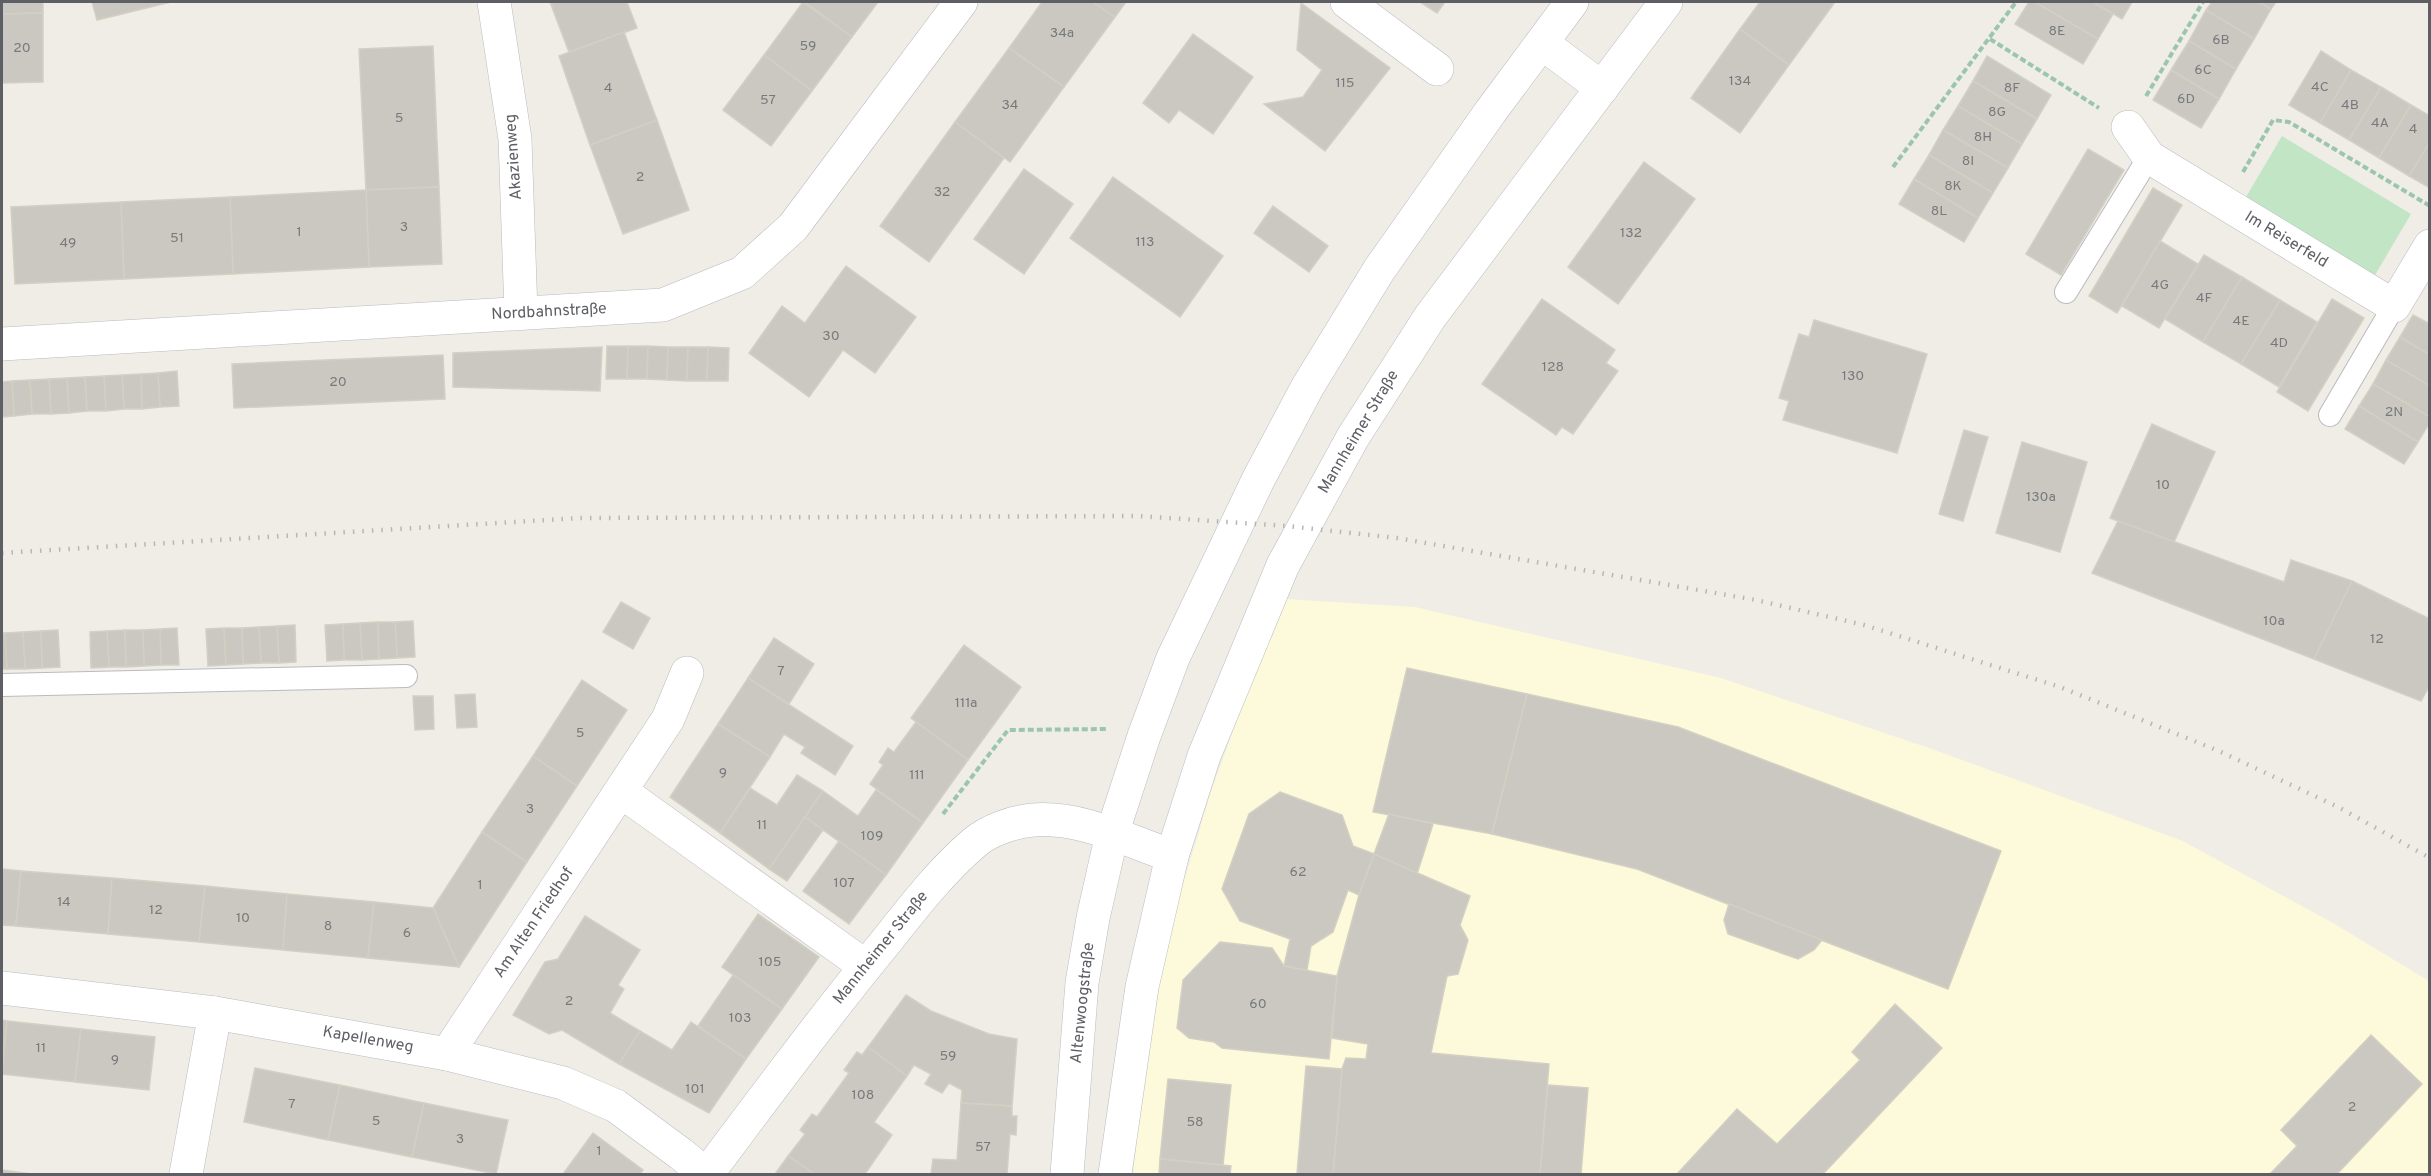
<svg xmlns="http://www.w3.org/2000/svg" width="2431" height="1176" viewBox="0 0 2431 1176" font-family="Overpass,sans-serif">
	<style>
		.commercial { fill: #fdf9db }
		.green { fill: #c2e5c6 }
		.building { fill: #cac8c1; stroke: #d3d0c3; stroke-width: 1.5 }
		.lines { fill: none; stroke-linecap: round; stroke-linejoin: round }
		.lane-casing { stroke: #babbc0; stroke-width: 24 }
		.street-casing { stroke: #babbc0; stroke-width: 34 }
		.secondary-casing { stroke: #babcc2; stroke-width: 34 }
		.path { stroke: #9bc6ac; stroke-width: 4; stroke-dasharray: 6 3; stroke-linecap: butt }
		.lane { stroke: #fff; stroke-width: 22 }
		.street { stroke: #fff; stroke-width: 33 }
		.secondary { stroke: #fff; stroke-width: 33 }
		.rail { stroke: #b5b6b6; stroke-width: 4.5; stroke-dasharray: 1.5 8; stroke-linecap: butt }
		.labels { text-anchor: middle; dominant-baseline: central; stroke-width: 6; stroke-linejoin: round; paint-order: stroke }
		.number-label { font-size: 14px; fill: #78797c }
		.street-label { font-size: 16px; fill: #5d5f65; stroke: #fff }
	</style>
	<rect width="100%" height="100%" fill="#efede5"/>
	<polygon class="commercial" points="1286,599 1415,607 1721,678 1935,750 2183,841 2333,923 2429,981 2429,1174 1133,1174 1151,1015 1170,927 1211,792 1250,683"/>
	<polygon class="green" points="2282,136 2411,214 2375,275 2246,197"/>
	<g class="building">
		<polygon points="2,2 43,2 43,13 2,14"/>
		<polygon points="92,2 171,2 97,20"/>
		<polygon points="550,2 627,2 637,28 569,52"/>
		<polygon points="803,2 852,37 812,91 764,55"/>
		<polygon points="805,2 878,2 852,37"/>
		<polygon points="1042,2 1093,2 1115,17 1064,87 1009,48"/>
		<polygon points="1093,2 1126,2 1115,17"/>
		<polygon points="1420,2 1445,2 1437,13"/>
		<polygon points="1760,2 1835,2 1789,65 1740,29"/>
		<polygon points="2029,2 2035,2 2098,39 2083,64 2015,24"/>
		<polygon points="2035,2 2093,2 2113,14 2098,39"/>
		<polygon points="2093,2 2132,2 2122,19"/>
		<polygon points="2212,2 2259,2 2271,9 2254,39 2206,10"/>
		<polygon points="2259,2 2276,2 2271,9"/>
		<polygon points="1301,3 1390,68 1325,151 1264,104 1303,97 1322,70 1297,50"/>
		<polygon points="2206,10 2254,39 2236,69 2189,41"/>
		<polygon points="43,13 43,82 2,83 2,14"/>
		<polygon points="1740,29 1789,65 1740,133 1691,98"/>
		<polygon points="624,32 657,120 590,145 559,56"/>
		<polygon points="1193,34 1253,77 1213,134 1179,110 1169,123 1143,103"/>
		<polygon points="2189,41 2236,69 2219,99 2171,70"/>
		<polygon points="433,46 439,187 366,190 359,49"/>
		<polygon points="1009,48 1064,87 1010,162 955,122"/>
		<polygon points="2321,51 2351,70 2320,123 2289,105"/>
		<polygon points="764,55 812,91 771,146 723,110"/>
		<polygon points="1987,56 2051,95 2037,119 1973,81"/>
		<polygon points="2171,70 2219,99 2201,128 2153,100"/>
		<polygon points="2351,70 2381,87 2349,140 2320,123"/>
		<polygon points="1973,81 2037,119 2022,144 1958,106"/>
		<polygon points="2381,87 2411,105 2379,158 2349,140"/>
		<polygon points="2411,105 2430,116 2430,142 2409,176 2379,158"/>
		<polygon points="1958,106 2022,144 2008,168 1943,130"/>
		<polygon points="657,120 689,210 623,234 590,145"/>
		<polygon points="955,122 1004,158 929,262 880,226"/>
		<polygon points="1943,130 2008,168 1993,193 1929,155"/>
		<polygon points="2430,142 2430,188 2409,176"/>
		<polygon points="2088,149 2124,170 2061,275 2026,254"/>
		<polygon points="1929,155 1993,193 1978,218 1914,179"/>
		<polygon points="1644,162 1695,199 1618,304 1568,267"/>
		<polygon points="1024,169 1073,204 1024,274 974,239"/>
		<polygon points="1113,177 1223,256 1180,317 1070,238"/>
		<polygon points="1914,179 1978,218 1964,242 1899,204"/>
		<polygon points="439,187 442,264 369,267 366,190"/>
		<polygon points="2153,188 2182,205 2117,313 2089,296"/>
		<polygon points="366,190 369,267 233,274 230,197"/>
		<polygon points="230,197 233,274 124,279 121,202"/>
		<polygon points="121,202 124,279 15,284 11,207"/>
		<polygon points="1273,206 1328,246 1309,272 1254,233"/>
		<polygon points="2160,241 2198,264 2159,328 2122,306"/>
		<polygon points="2204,255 2242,277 2203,342 2165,319"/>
		<polygon points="846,266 916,317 875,373 843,350 809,397 749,353 782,306 805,323"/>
		<polygon points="2242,277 2280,300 2241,364 2203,342"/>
		<polygon points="1542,299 1615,350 1606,363 1618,371 1573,434 1562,427 1556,435 1482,384"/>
		<polygon points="2332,299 2364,318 2308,411 2277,392"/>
		<polygon points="2280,300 2317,322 2279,387 2241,364"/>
		<polygon points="2413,315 2430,324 2430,355 2400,337"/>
		<polygon points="1814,320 1927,354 1897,453 1783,420 1789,401 1779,398 1799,334 1809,337"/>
		<polygon points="2400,337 2430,355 2430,386 2386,360"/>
		<polygon points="607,346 628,346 627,379 606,379"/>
		<polygon points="628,346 648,346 647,379 627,379"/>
		<polygon points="648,346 668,347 667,380 647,379"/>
		<polygon points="602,347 600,391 453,387 453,353"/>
		<polygon points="668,347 688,347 687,381 667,380"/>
		<polygon points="688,347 708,347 707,381 687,381"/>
		<polygon points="708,347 729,348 728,381 707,381"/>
		<polygon points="443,355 445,399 234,408 232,364"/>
		<polygon points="2386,360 2430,386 2430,417 2373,384"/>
		<polygon points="177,371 179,406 160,407 158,373"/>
		<polygon points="158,373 160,407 142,409 141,374"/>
		<polygon points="141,374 142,409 124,409 122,375"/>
		<polygon points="122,375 124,409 106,411 104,376"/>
		<polygon points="104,376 106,411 87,411 85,377"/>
		<polygon points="85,377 87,411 69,413 67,378"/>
		<polygon points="67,378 69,413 51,414 49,379"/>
		<polygon points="49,379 51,414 32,414 30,380"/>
		<polygon points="30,380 32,414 14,416 12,381"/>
		<polygon points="12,381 14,416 2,417 2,382"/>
		<polygon points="2373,384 2430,417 2430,422 2418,442 2359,406"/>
		<polygon points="2359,406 2418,442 2404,464 2345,429"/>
		<polygon points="2152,424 2215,452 2174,542 2110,518"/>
		<polygon points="1964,430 1988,437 1963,521 1939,514"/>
		<polygon points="2022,442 2087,462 2060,552 1996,533"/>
		<polygon points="2118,521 2284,582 2291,560 2352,581 2314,659 2092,573"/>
		<polygon points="2352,581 2430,619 2430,685 2421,701 2314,659"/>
		<polygon points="621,602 650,618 633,649 603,632"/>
		<polygon points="413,621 415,657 397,658 395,622"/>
		<polygon points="378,622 379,659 362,660 360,623"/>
		<polygon points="378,622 395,622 397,658 379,659"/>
		<polygon points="360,623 362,660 344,660 343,624"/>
		<polygon points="343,624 344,660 327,661 325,625"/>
		<polygon points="295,625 296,662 279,663 277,626"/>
		<polygon points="277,626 279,663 261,663 259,627"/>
		<polygon points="259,627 261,663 243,664 242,628"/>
		<polygon points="177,628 179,665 161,665 160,629"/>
		<polygon points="224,628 226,665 208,666 206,629"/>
		<polygon points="224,628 242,628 243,664 226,665"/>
		<polygon points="160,629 161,665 144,666 143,630"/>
		<polygon points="58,630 60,667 42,668 41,631"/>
		<polygon points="125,630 126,667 109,667 107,631"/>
		<polygon points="125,630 143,630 144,666 126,667"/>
		<polygon points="41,631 42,668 25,669 23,632"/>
		<polygon points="107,631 109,667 91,668 90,632"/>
		<polygon points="23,632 25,669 7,669 5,633"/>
		<polygon points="2,633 5,633 7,669 2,669"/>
		<polygon points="774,638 814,664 789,704 748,678"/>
		<polygon points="964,645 1021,687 968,760 911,718"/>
		<polygon points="1407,668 1527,694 1492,834 1373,812"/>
		<polygon points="748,678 853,746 835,775 801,753 805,747 784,734 770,757 718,724"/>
		<polygon points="582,680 627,710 577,786 533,756"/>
		<polygon points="475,694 477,727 457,728 455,695"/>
		<polygon points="1527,694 1678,727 2001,851 1948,989 1637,869 1492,834"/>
		<polygon points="413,696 433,696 434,729 415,730"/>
		<polygon points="916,722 968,760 923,823 870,784 883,765 879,762 888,748 894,752"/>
		<polygon points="718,724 770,757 720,833 670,797"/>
		<polygon points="533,756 577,786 527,862 482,832"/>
		<polygon points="797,775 823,791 769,869 720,833 750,788 777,805"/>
		<polygon points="876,790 923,823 886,875 805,817 823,791 858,816"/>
		<polygon points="1280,792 1342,815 1353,846 1374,854 1359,895 1348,890 1333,932 1311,946 1307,970 1284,966 1290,939 1240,921 1222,889 1249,814"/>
		<polygon points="1389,814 1433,824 1417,874 1374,854"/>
		<polygon points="805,817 823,830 787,881 769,869"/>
		<polygon points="482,832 527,862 459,967 433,908"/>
		<polygon points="839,841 886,875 849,924 803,891"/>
		<polygon points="1374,854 1470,896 1460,925 1468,940 1458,974 1447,976 1431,1053 1549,1064 1540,1174 1333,1174 1342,1069 1346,1058 1366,1059 1368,1044 1332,1038 1337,976 1359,895"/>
		<polygon points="2,869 21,871 16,926 2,925"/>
		<polygon points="21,871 112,878 108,934 16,926"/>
		<polygon points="112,878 205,886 199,942 108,934"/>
		<polygon points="205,886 287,894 283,950 199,942"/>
		<polygon points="287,894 374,902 368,958 283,950"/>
		<polygon points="374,902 433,908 459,967 368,958"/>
		<polygon points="1729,904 1822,940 1814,950 1798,959 1728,934 1724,920"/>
		<polygon points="758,914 819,957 782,1009 722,967"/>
		<polygon points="585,916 640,950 618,985 624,989 610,1013 640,1031 619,1064 562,1030 549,1034 513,1015 545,962 558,959"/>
		<polygon points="1220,942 1272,948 1284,966 1337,976 1329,1059 1222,1048 1214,1042 1189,1038 1177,1028 1183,980"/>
		<polygon points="733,975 782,1009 746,1059 698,1026"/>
		<polygon points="906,995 931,1011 989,1034 1017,1039 1012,1106 961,1103 962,1090 949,1083 942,1093 925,1084 931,1074 914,1065 907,1076 868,1047"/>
		<polygon points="1895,1004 1942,1048 1823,1174 1677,1174 1737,1109 1777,1144 1860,1060 1852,1052"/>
		<polygon points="2,1020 7,1021 2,1067"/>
		<polygon points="7,1021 81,1029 75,1082 2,1074"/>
		<polygon points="691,1022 746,1059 709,1113 619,1064 640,1031 672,1050"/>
		<polygon points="81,1029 155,1037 149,1090 75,1082"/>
		<polygon points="2371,1035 2422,1084 2337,1174 2270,1174 2297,1146 2281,1130"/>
		<polygon points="868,1047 907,1076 874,1122 892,1135 865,1174 814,1174 788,1156 805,1134 800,1130 812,1114 817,1117 849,1073 844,1070 857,1052 862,1055"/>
		<polygon points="1306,1066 1342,1069 1333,1174 1297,1174"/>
		<polygon points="255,1068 340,1085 328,1140 244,1122"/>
		<polygon points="1168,1079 1231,1085 1223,1165 1160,1159"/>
		<polygon points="340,1085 424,1103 412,1157 328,1140"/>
		<polygon points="1548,1085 1588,1088 1581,1174 1540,1174"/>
		<polygon points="424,1103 508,1120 496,1174 412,1157"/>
		<polygon points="961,1103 1012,1106 1012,1116 1017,1116 1016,1135 1010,1134 1007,1174 931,1174 933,1159 957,1160"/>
		<polygon points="593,1133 643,1170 640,1174 563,1174"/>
		<polygon points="788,1156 814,1174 775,1174"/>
		<polygon points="1160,1159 1231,1166 1230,1174 1159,1174"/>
		<polygon points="2,1170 31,1174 2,1174"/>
	</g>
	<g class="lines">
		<g class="lane-casing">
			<g id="lane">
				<polyline points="2066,292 2149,157"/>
				<polyline points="2330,415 2394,306"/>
				<polyline points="2,685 406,676"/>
			</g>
		</g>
		<g class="street-casing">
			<g id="street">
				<polyline points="494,2 515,139 521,313"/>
				<polyline points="1347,2 1437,69"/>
				<polyline points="2128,127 2149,157 2394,306 2430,246"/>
				<polyline points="2,344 663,305 742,273 793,227 961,2"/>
				<polyline points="622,792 865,966"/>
				<polyline points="2,988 215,1013 447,1054 563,1083 616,1106 681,1154 705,1174"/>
				<polyline points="447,1054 668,719 687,673"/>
				<polyline points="186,1174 215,1013"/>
				<path d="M707,1174C765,1097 822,1019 884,944C912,909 940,872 974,843C989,830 1013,822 1033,820C1080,816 1129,841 1172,856"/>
			</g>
		</g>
		<g class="secondary-casing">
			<g id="secondary">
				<polyline points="1542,43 1602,88"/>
				<polyline points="1067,1174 1082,983 1093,918 1112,834 1144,736 1173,658 1258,480 1308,386 1379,270 1491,111 1572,2"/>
				<polyline points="1115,1174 1142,987 1172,856 1204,756 1283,565 1353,437 1430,317 1666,2"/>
			</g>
		</g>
		<g class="path">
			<polyline points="1990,39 2099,108"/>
			<polyline points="2146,96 2203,2"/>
			<polyline points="1893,167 2016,2"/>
			<polyline points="2243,172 2273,120 2289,122 2430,206"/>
			<polyline points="943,814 1008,730 1108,729"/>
		</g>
		<use href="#lane" class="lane"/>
		<use href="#street" class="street"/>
		<use href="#secondary" class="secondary"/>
		<polyline class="rail" points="2,553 580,518 1138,516 1287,526 1397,538 1756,600 1864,625 2060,687 2219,751 2338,807 2430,858"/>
	</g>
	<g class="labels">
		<g class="number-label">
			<text x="2057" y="31">8E</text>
			<text x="1062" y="33">34a</text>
			<text x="2221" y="40">6B</text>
			<text x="808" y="46">59</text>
			<text x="22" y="48">20</text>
			<text x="2203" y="70">6C</text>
			<text x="1740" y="81">134</text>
			<text x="1345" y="83">115</text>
			<text x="2320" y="87">4C</text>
			<text x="608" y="88">4</text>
			<text x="2012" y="88">8F</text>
			<text x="2186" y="99">6D</text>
			<text x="768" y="100">57</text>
			<text x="1010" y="105">34</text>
			<text x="2350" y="105">4B</text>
			<text x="1997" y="112">8G</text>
			<text x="399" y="118">5</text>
			<text x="2380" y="123">4A</text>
			<text x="2413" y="129">4</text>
			<text x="1983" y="137">8H</text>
			<text x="1968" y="161">8I</text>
			<text x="640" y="177">2</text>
			<text x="1953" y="186">8K</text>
			<text x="942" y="192">32</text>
			<text x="1939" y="211">8L</text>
			<text x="404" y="227">3</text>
			<text x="299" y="232">1</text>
			<text x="1631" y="233">132</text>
			<text x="177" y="238">51</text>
			<text x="1145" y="242">113</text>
			<text x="68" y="243">49</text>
			<text x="2160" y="285">4G</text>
			<text x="2204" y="298">4F</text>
			<text x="2241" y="321">4E</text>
			<text x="831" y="336">30</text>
			<text x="2279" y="343">4D</text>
			<text x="1553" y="367">128</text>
			<text x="1853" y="376">130</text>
			<text x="338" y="382">20</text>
			<text x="2394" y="412">2N</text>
			<text x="2163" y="485">10</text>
			<text x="2041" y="497">130a</text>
			<text x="2274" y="621">10a</text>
			<text x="2377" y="639">12</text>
			<text x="781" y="671">7</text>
			<text x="966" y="703">111a</text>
			<text x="580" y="733">5</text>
			<text x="723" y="773">9</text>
			<text x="917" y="775">111</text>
			<text x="530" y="809">3</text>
			<text x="762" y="825">11</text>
			<text x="872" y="836">109</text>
			<text x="1298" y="872">62</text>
			<text x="844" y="883">107</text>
			<text x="480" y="885">1</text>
			<text x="64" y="902">14</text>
			<text x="156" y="910">12</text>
			<text x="243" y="918">10</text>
			<text x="328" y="926">8</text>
			<text x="407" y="933">6</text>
			<text x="770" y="962">105</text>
			<text x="569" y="1001">2</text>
			<text x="1258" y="1004">60</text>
			<text x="740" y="1018">103</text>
			<text x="41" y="1048">11</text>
			<text x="948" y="1056">59</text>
			<text x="115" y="1060">9</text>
			<text x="695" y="1089">101</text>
			<text x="863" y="1095">108</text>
			<text x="292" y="1104">7</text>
			<text x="2352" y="1107">2</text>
			<text x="376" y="1121">5</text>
			<text x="1195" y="1122">58</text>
			<text x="460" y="1139">3</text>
			<text x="983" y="1147">57</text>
			<text x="599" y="1151">1</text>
		</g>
		<g class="street-label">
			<text transform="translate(514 157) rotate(-94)">Akazienweg</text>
			<text transform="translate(2286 240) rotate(31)">Im Reiserfeld</text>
			<text transform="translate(549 312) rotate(-3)">Nordbahnstraße</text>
			<text transform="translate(1359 432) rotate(-59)">Mannheimer Straße</text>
			<text transform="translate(534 923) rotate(-56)">Am Alten Friedhof</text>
			<text transform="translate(881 948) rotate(-51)">Mannheimer Straße</text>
			<text transform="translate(1083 1003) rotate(-84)">Altenwoogstraße</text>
			<text transform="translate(368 1040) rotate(10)">Kapellenweg</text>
		</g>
	</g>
	<rect width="2431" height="1176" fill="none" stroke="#5d5f65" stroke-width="6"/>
</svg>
